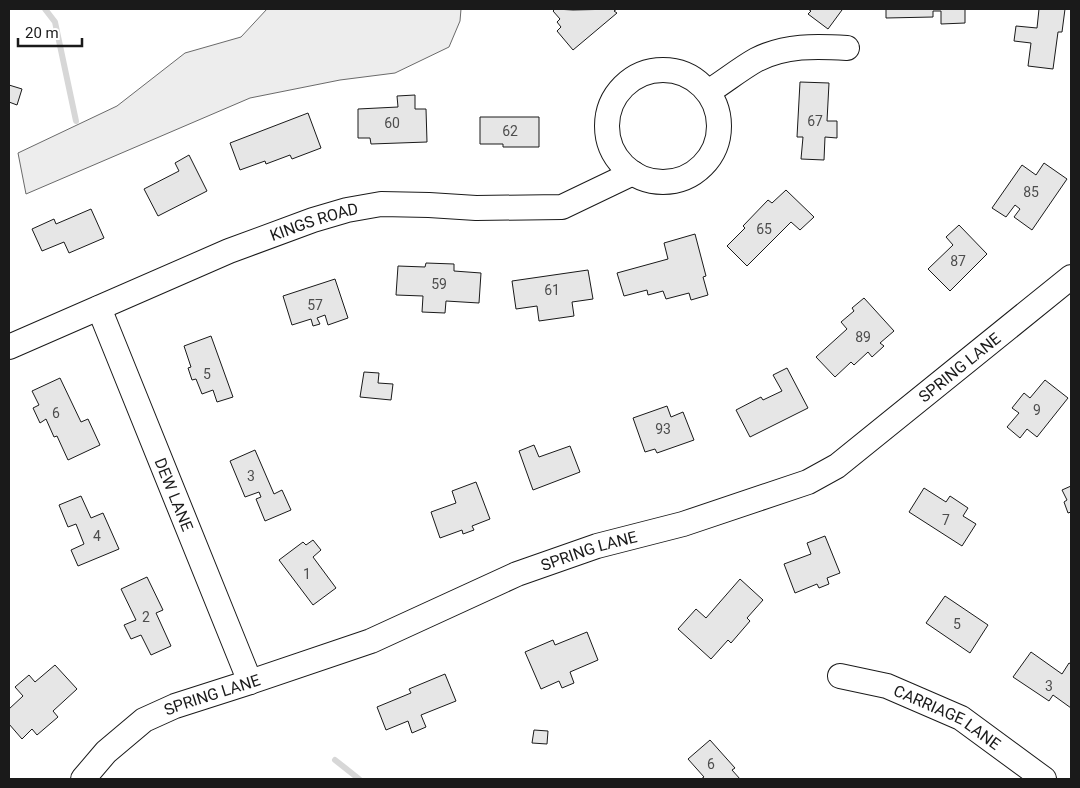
<svg xmlns="http://www.w3.org/2000/svg" width="1080" height="788" viewBox="0 0 1080 788" font-family="Roboto,sans-serif">
	<style>
		.built { fill: #ededed; stroke: #6a6a6a }
		.lines { fill: none; stroke-linecap: round; stroke-linejoin: round }
		.stream { stroke: #d7d7d7; stroke-width: 6 }
		.building { fill: #e6e6e6; stroke: #1a1a1a }
		.minor-casing { stroke: #1a1a1a; stroke-width: 26 }
		.minor { stroke: #fff; stroke-width: 24 }
		.labels { text-anchor: middle; dominant-baseline: central; stroke-width: 4; stroke-linejoin: round; paint-order: stroke }
		.number-label { font-size: 14px; fill: #4d4d4d }
		.street-label { font-size: 16px; fill: #1a1a1a; stroke: #fff }
	</style>
	<rect width="100%" height="100%" fill="#fff"/>
	<polygon class="built" points="267,9 461,9 460,21 449,47 395,73 340,80 250,98 26,194 18,153 117,106 185,53 241,37"/>
	<g class="lines">
		<g class="stream">
			<polyline points="45,9 55,22 76,121"/>
			<polyline points="335,760 359,779"/>
		</g>
	</g>
	<g class="building">
		<polygon points="555,9 573,10 617,9 614,11 617,13 573,50 557,31 561,27 557,22 560,19 553,11"/>
		<polygon points="808,9 840,9 842,10 828,29 808,14 811,11"/>
		<polygon points="886,9 965,9 965,23 941,24 941,11 933,11 933,17 886,18"/>
		<polygon points="1039,9 1065,9 1062,32 1058,32 1053,69 1028,66 1031,43 1014,41 1016,26 1037,28"/>
		<polygon points="800,82 829,83 827,121 837,121 837,138 825,137 824,160 801,159 803,137 797,137"/>
		<polygon points="9,85 22,89 17,105 9,102"/>
		<polygon points="415,95 415,109 426,109 427,142 371,144 370,138 358,138 358,109 398,107 397,96"/>
		<polygon points="308,113 321,148 292,159 290,155 266,164 265,161 240,170 230,143"/>
		<polygon points="480,117 539,117 539,147 503,147 503,144 480,144"/>
		<polygon points="189,155 207,191 158,216 144,189 179,171 175,163"/>
		<polygon points="1044,163 1067,179 1032,230 1014,217 1020,209 1015,205 1006,217 992,208 1022,165 1036,175"/>
		<polygon points="786,190 814,217 800,230 791,222 747,266 727,246 745,228 743,226 768,200 772,203"/>
		<polygon points="91,209 104,238 69,253 64,242 42,251 32,229 54,219 56,224"/>
		<polygon points="959,225 987,254 950,291 928,269 953,245 946,237"/>
		<polygon points="695,234 706,276 703,277 708,295 691,300 689,293 666,299 663,291 648,295 647,290 624,296 617,273 668,259 664,243"/>
		<polygon points="426,263 454,264 454,271 481,273 479,303 446,301 445,313 422,312 423,296 396,295 398,266 425,267"/>
		<polygon points="588,270 593,299 572,302 574,316 539,321 537,306 516,309 512,281"/>
		<polygon points="335,279 348,318 328,325 325,315 317,318 320,324 313,326 311,319 292,325 283,296"/>
		<polygon points="864,298 894,331 880,343 884,346 872,357 868,352 854,365 851,362 835,377 816,357 847,329 841,322 854,311 852,308"/>
		<polygon points="211,336 233,397 217,402 213,390 202,394 196,379 192,380 188,368 191,367 184,346"/>
		<polygon points="787,368 808,408 750,437 736,410 761,397 763,400 782,391 773,375"/>
		<polygon points="364,372 379,373 378,383 393,384 391,400 360,397"/>
		<polygon points="60,378 81,422 88,419 100,445 68,460 57,436 54,437 46,419 40,423 33,408 39,405 32,391"/>
		<polygon points="1045,380 1068,398 1037,437 1027,429 1020,438 1007,427 1019,413 1012,408 1024,393 1030,398"/>
		<polygon points="667,406 671,417 683,412 694,440 657,453 655,449 645,452 633,418"/>
		<polygon points="534,445 539,457 570,446 580,472 533,490 519,451"/>
		<polygon points="255,450 274,494 282,490 291,510 265,521 256,499 261,497 259,492 245,497 230,461"/>
		<polygon points="476,482 490,519 472,526 474,530 463,534 462,530 440,538 431,512 456,503 452,491"/>
		<polygon points="1071,486 1071,512 1068,513 1064,502 1067,500 1062,490"/>
		<polygon points="924,488 946,502 950,496 968,508 963,516 976,524 962,546 909,512"/>
		<polygon points="81,496 91,518 103,513 119,549 78,566 71,550 84,544 76,524 68,527 59,505"/>
		<polygon points="825,536 840,573 827,578 829,584 819,588 817,584 795,593 784,564 811,554 807,543"/>
		<polygon points="313,540 321,550 313,557 336,588 313,605 279,560 303,542 306,545"/>
		<polygon points="147,577 163,610 156,613 171,646 151,655 141,635 131,639 124,625 136,620 121,589"/>
		<polygon points="740,579 763,600 747,618 750,621 731,643 728,640 711,659 678,629 696,609 706,618"/>
		<polygon points="945,596 988,625 970,653 926,623"/>
		<polygon points="587,632 598,660 570,672 574,683 562,688 559,681 541,689 525,652 553,640 555,645"/>
		<polygon points="1031,652 1062,674 1069,663 1071,664 1071,708 1053,695 1049,701 1013,677"/>
		<polygon points="55,665 77,689 53,711 58,717 37,735 32,729 22,739 9,724 9,709 23,696 15,687 29,675 35,682"/>
		<polygon points="445,674 456,701 421,715 426,727 412,733 408,721 386,730 377,707 411,693 409,689"/>
		<polygon points="534,730 548,731 547,744 532,743"/>
		<polygon points="710,740 735,768 732,770 740,779 701,779 704,777 688,759"/>
	</g>
	<g class="lines">
		<g class="minor-casing">
			<g id="minor">
				<circle cx="663" cy="126" r="56"/>
				<path d="M708,92C724,82 740,69 756,60C785,45 816,46 847,48"/>
				<path id="s1" d="M99,308L250,682"/>
				<path id="s2" d="M9,347L229,251L313,220L347,210L381,204L429,205L476,208L562,207L633,173"/>
				<path id="s3" d="M840,676L887,686L961,718L1044,779"/>
				<path id="s4" d="M83,779L106,752L144,720L175,706L250,682L371,641L517,574L597,546L683,524L808,482L837,466L1071,277"/>
			</g>
		</g>
		<use href="#minor" class="minor"/>
	</g>
	<g class="labels">
		<g class="number-label">
			<text x="815" y="121">67</text>
			<text x="392" y="123">60</text>
			<text x="510" y="131">62</text>
			<text x="1031" y="192">85</text>
			<text x="764" y="229">65</text>
			<text x="958" y="261">87</text>
			<text x="439" y="284">59</text>
			<text x="552" y="290">61</text>
			<text x="315" y="305">57</text>
			<text x="863" y="337">89</text>
			<text x="207" y="374">5</text>
			<text x="1037" y="410">9</text>
			<text x="56" y="413">6</text>
			<text x="663" y="429">93</text>
			<text x="251" y="476">3</text>
			<text x="946" y="520">7</text>
			<text x="97" y="536">4</text>
			<text x="307" y="574">1</text>
			<text x="146" y="617">2</text>
			<text x="957" y="624">5</text>
			<text x="1049" y="686">3</text>
			<text x="711" y="764">6</text>
		</g>
		<g class="street-label">
			<text stroke="none"><textPath href="#s2" startOffset="330">KINGS ROAD</textPath></text>
			<text stroke="none"><textPath href="#s4" startOffset="982">SPRING LANE</textPath></text>
			<text stroke="none"><textPath href="#s1" startOffset="201">DEW LANE</textPath></text>
			<text stroke="none"><textPath href="#s4" startOffset="562">SPRING LANE</textPath></text>
			<text stroke="none"><textPath href="#s4" startOffset="158">SPRING LANE</textPath></text>
			<text stroke="none"><textPath href="#s3" startOffset="116">CARRIAGE LANE</textPath></text>
		</g>
	</g>
	<rect width="1080" height="788" fill="none" stroke="#1a1a1a" stroke-width="20"/>
	<path d="M18 38v8h64v-8" fill="none" stroke="#1a1a1a" stroke-width="2.5"/>
	<text x="25" y="38" font-size="15" fill="#1a1a1a" stroke="#ffffff" stroke-width="4" paint-order="stroke">20 m</text>
</svg>
